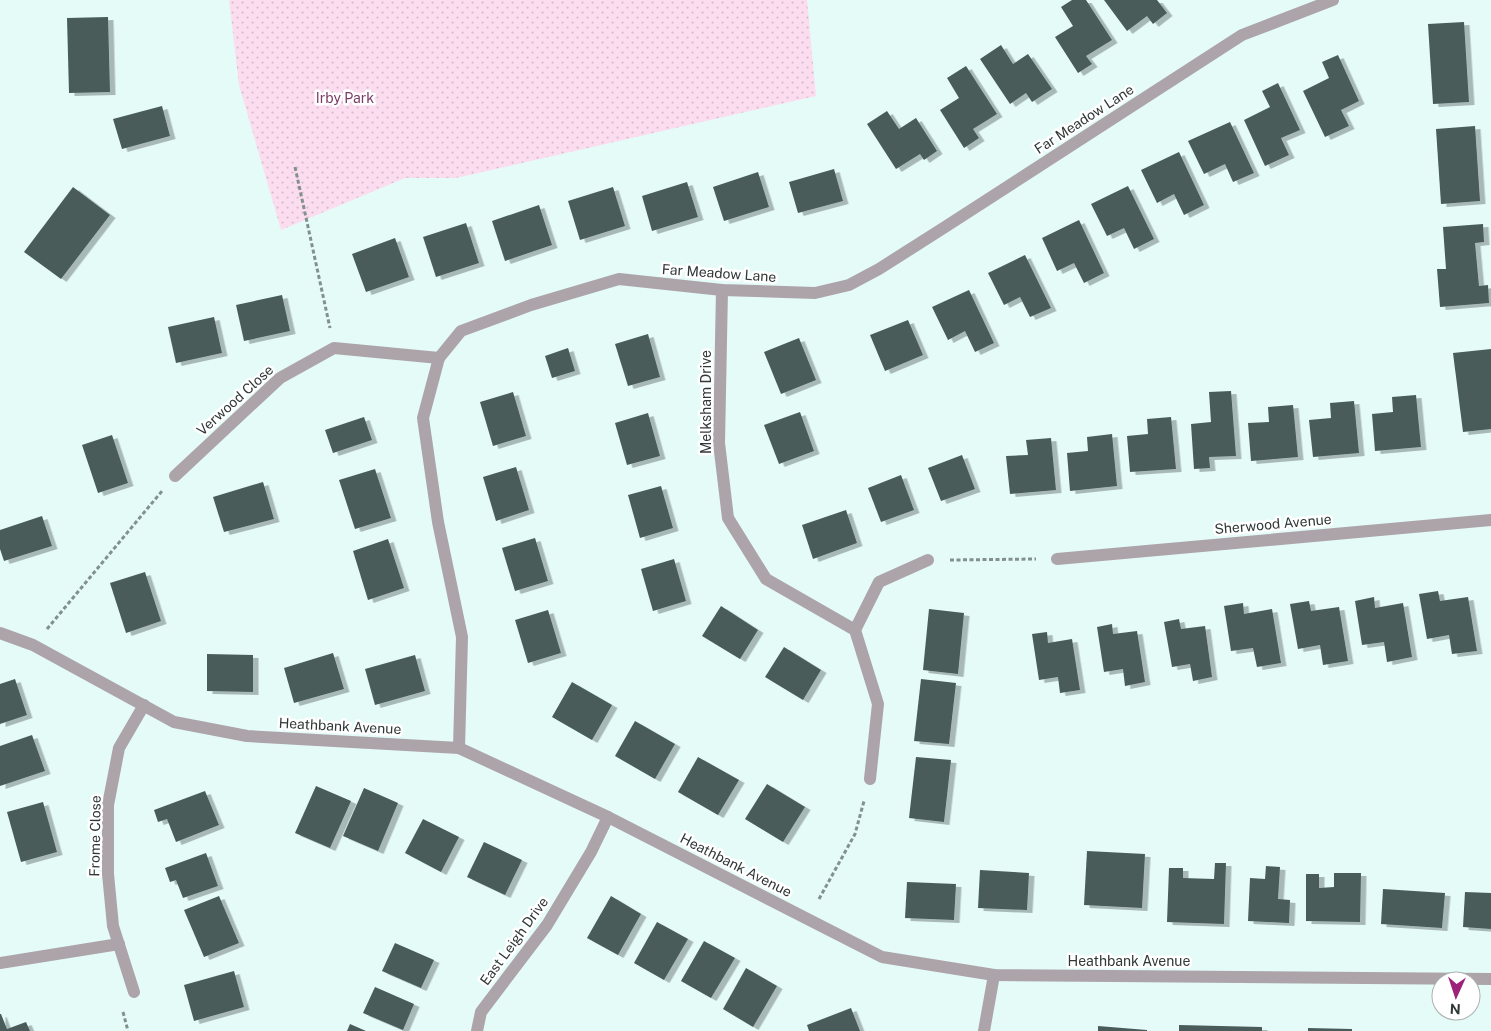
<svg xmlns="http://www.w3.org/2000/svg" width="1491" height="1031" viewBox="0 0 1491 1031" font-family="'Public Sans',sans-serif">
	<style>
		.park { fill: url(#park-dots) }
		.building { fill: #495c5a; filter: url(#shadow) }
		.lines { fill: none; stroke-linecap: round; stroke-linejoin: round }
		.path { stroke: #82918e; stroke-width: 3; stroke-dasharray: 4 2.5; stroke-linecap: butt }
		.street { stroke: #aca4a9; stroke-width: 12 }
		.labels { text-anchor: middle; dominant-baseline: central; stroke-width: 5; stroke-linejoin: round; paint-order: stroke }
		.park-label { font-size: 14px; fill: #7a3b64; stroke: #fff }
		.street-label { font-size: 14px; fill: #303937; stroke: #fff }
	</style>
	<defs>
		<pattern id="park-dots" width="8" height="8" patternUnits="userSpaceOnUse" patternTransform="scale(1.25)"><rect width="8" height="8" fill="#fbddef"/><path d="M2 2h.1M6 6h.1" fill="none" stroke="#d7bece" stroke-width="1.8" stroke-linecap="round"/></pattern>
		<filter id="shadow"><feDropShadow dx="5.5" dy="3" stdDeviation="0" flood-color="#0004"/></filter>
	</defs>
	<rect width="100%" height="100%" fill="#e4fbf8"/>
	<polygon class="park" points="229,0 807,0 816,96 456,178 405,178 281,230 239,85"/>
	<g class="building">
		<polygon points="1072,0 1086,0 1112,40 1086,56 1092,64 1078,73 1055,37 1073,26 1061,7"/>
		<polygon points="1104,0 1157,0 1167,13 1153,24 1147,16 1127,31"/>
		<polygon points="108,17 110,92 69,93 67,18"/>
		<polygon points="1464,22 1469,102 1433,104 1428,24"/>
		<polygon points="1001,45 1013,64 1028,54 1052,89 1032,102 1026,93 1010,104 980,59"/>
		<polygon points="1338,55 1359,101 1341,110 1349,126 1325,137 1303,91 1329,78 1322,62"/>
		<polygon points="966,66 997,114 973,129 979,138 964,148 940,110 959,98 947,78"/>
		<polygon points="1278,83 1300,130 1281,138 1289,155 1265,166 1244,120 1270,107 1262,91"/>
		<polygon points="162,106 170,136 122,149 113,119"/>
		<polygon points="887,111 899,129 916,118 937,151 924,160 920,154 896,169 867,124"/>
		<polygon points="1230,122 1254,173 1233,182 1225,164 1204,174 1188,141"/>
		<polygon points="1475,126 1480,201 1441,204 1436,129"/>
		<polygon points="1179,152 1204,205 1184,215 1174,194 1157,203 1141,170"/>
		<polygon points="834,169 843,201 798,213 789,182"/>
		<polygon points="758,172 769,207 724,221 713,187"/>
		<polygon points="687,182 698,217 652,231 642,196"/>
		<polygon points="1128,186 1154,239 1134,249 1124,228 1107,236 1091,204"/>
		<polygon points="73,187 110,215 61,279 24,252"/>
		<polygon points="613,187 625,226 580,240 568,201"/>
		<polygon points="539,205 552,245 505,261 492,221"/>
		<polygon points="1079,220 1104,273 1084,283 1074,263 1057,271 1042,238"/>
		<polygon points="466,223 479,263 436,277 423,237"/>
		<polygon points="1483,224 1484,242 1475,243 1479,286 1488,285 1489,303 1440,307 1437,269 1446,269 1443,227"/>
		<polygon points="395,238 409,277 366,292 352,254"/>
		<polygon points="1025,255 1051,308 1030,317 1020,297 1004,305 988,273"/>
		<polygon points="969,290 994,343 975,352 965,331 948,340 932,307"/>
		<polygon points="282,295 290,331 244,341 236,305"/>
		<polygon points="214,317 222,353 176,363 168,327"/>
		<polygon points="908,320 923,355 885,371 870,335"/>
		<polygon points="648,334 660,377 628,386 615,344"/>
		<polygon points="799,338 816,380 781,394 764,352"/>
		<polygon points="568,348 575,371 552,378 545,356"/>
		<polygon points="1491,349 1491,429 1463,432 1453,353"/>
		<polygon points="1231,391 1236,456 1209,457 1210,468 1194,469 1191,424 1211,422 1209,392"/>
		<polygon points="513,392 526,436 493,446 480,402"/>
		<polygon points="1416,395 1421,447 1375,451 1372,414 1393,412 1392,397"/>
		<polygon points="1354,401 1359,453 1313,457 1309,420 1331,418 1330,403"/>
		<polygon points="1293,405 1298,457 1251,461 1248,423 1269,422 1268,407"/>
		<polygon points="800,412 814,451 779,464 764,425"/>
		<polygon points="648,413 660,456 627,465 615,423"/>
		<polygon points="364,417 372,440 333,453 325,430"/>
		<polygon points="1171,417 1176,469 1130,472 1127,436 1148,434 1147,419"/>
		<polygon points="1112,434 1117,486 1070,491 1067,453 1088,451 1087,437"/>
		<polygon points="112,435 128,483 98,493 82,445"/>
		<polygon points="1051,438 1056,490 1010,494 1006,456 1028,455 1026,440"/>
		<polygon points="962,455 975,489 941,501 928,468"/>
		<polygon points="516,467 529,510 496,521 483,477"/>
		<polygon points="375,469 391,518 355,529 339,480"/>
		<polygon points="901,475 914,510 881,522 868,488"/>
		<polygon points="263,482 274,519 224,532 213,497"/>
		<polygon points="661,486 673,528 640,538 628,495"/>
		<polygon points="846,510 857,543 813,559 802,525"/>
		<polygon points="42,516 52,546 4,561 0,549 0,530"/>
		<polygon points="535,538 548,581 515,591 502,548"/>
		<polygon points="388,539 404,588 368,600 353,551"/>
		<polygon points="674,559 686,601 653,611 641,569"/>
		<polygon points="145,572 161,621 126,633 110,583"/>
		<polygon points="1438,591 1440,601 1468,597 1477,651 1452,654 1449,635 1427,639 1419,594"/>
		<polygon points="1374,597 1375,608 1403,603 1412,657 1387,662 1384,642 1362,645 1355,601"/>
		<polygon points="1309,601 1311,611 1339,607 1348,661 1323,665 1320,645 1298,649 1290,604"/>
		<polygon points="1243,603 1244,614 1272,609 1281,663 1257,667 1253,648 1231,651 1224,606"/>
		<polygon points="721,606 758,630 740,659 702,636"/>
		<polygon points="929,609 964,613 958,674 923,670"/>
		<polygon points="548,610 561,653 528,663 515,620"/>
		<polygon points="1179,619 1181,629 1205,626 1212,677 1193,681 1190,664 1172,667 1164,622"/>
		<polygon points="1112,624 1113,634 1137,631 1145,682 1125,686 1123,669 1104,672 1097,627"/>
		<polygon points="1047,632 1048,643 1072,639 1080,690 1060,693 1058,677 1039,680 1032,634"/>
		<polygon points="784,647 821,670 803,700 765,677"/>
		<polygon points="333,653 344,689 294,703 284,668"/>
		<polygon points="207,654 253,655 253,692 207,691"/>
		<polygon points="415,655 425,691 375,705 365,669"/>
		<polygon points="15,679 27,715 0,724 0,684"/>
		<polygon points="921,679 956,683 949,744 914,741"/>
		<polygon points="572,682 612,705 592,740 552,717"/>
		<polygon points="635,721 675,744 655,779 615,756"/>
		<polygon points="32,735 45,771 0,786 0,746"/>
		<polygon points="698,757 739,780 718,815 678,792"/>
		<polygon points="916,757 951,760 944,822 909,818"/>
		<polygon points="767,784 805,807 783,842 745,819"/>
		<polygon points="316,786 351,801 330,848 295,833"/>
		<polygon points="364,788 398,803 378,851 343,836"/>
		<polygon points="205,791 219,825 176,842 167,819 158,822 154,810"/>
		<polygon points="43,802 57,852 21,862 7,812"/>
		<polygon points="423,819 459,837 441,872 405,853"/>
		<polygon points="484,842 522,860 505,895 467,877"/>
		<polygon points="1087,851 1145,854 1142,908 1084,905"/>
		<polygon points="206,853 218,886 183,898 176,880 170,882 165,868"/>
		<polygon points="1215,863 1226,863 1224,924 1167,922 1169,868 1183,868 1183,878 1214,879"/>
		<polygon points="1266,866 1280,867 1278,899 1290,900 1289,923 1248,921 1250,878 1265,879"/>
		<polygon points="980,870 1029,873 1027,910 978,908"/>
		<polygon points="1334,873 1361,873 1360,922 1306,921 1306,874 1319,874 1319,888 1334,887"/>
		<polygon points="907,882 956,884 954,920 905,918"/>
		<polygon points="1383,889 1445,893 1442,928 1381,924"/>
		<polygon points="1465,892 1491,893 1491,929 1463,927"/>
		<polygon points="219,896 239,943 204,957 184,910"/>
		<polygon points="611,896 641,914 618,955 587,938"/>
		<polygon points="657,922 688,939 664,980 634,963"/>
		<polygon points="704,941 735,958 711,998 681,981"/>
		<polygon points="395,943 434,960 421,988 382,971"/>
		<polygon points="746,968 777,986 753,1027 723,1009"/>
		<polygon points="234,971 244,1007 194,1021 184,985"/>
		<polygon points="375,987 414,1004 403,1030 363,1013"/>
		<polygon points="851,1008 860,1031 809,1031 807,1025"/>
		<polygon points="0,1014 1,1014 7,1029 26,1022 30,1031 0,1031"/>
		<polygon points="350,1024 366,1031 347,1031"/>
		<polygon points="1179,1025 1262,1027 1262,1031 1179,1031"/>
		<polygon points="1098,1026 1147,1030 1147,1031 1098,1031"/>
		<polygon points="1308,1028 1352,1029 1352,1031 1308,1031"/>
	</g>
	<g class="lines">
		<g class="path">
			<polyline points="295,167 330,328"/>
			<polyline points="950,560 1036,559"/>
			<polyline points="47,629 162,491"/>
			<polyline points="819,899 855,834 864,801"/>
			<polyline points="123,1012 128,1031"/>
		</g>
		<g class="street">
			<polyline points="722,290 719,443 728,518 766,579 855,630 878,704 870,779"/>
			<polyline points="175,476 280,378 334,348 439,358"/>
			<polyline points="1057,559 1491,520"/>
			<polyline points="855,630 879,582 928,560"/>
			<polyline points="0,633 33,645 174,722 247,736 459,748 608,817 882,957 994,975 1491,979"/>
			<polyline points="459,748 462,637 438,522 423,418 439,358 461,331 531,305 619,279 722,290 815,293 849,285 879,269 945,227 1242,35 1333,0"/>
			<polyline points="0,963 119,944"/>
			<polyline points="134,992 113,926 108,874 108,805 119,748 144,705"/>
			<polyline points="477,1031 481,1012 547,925 591,852 608,817"/>
			<polyline points="984,1031 994,975"/>
		</g>
	</g>
	<g class="labels">
		<g class="park-label">
			<text x="345" y="98">Irby Park</text>
		</g>
		<g class="street-label">
			<text transform="translate(1084 119) rotate(-33)">Far Meadow Lane</text>
			<text transform="translate(719 273) rotate(4)">Far Meadow Lane</text>
			<text transform="translate(235 400) rotate(-42)">Verwood Close</text>
			<text transform="translate(706 402) rotate(-90)">Melksham Drive</text>
			<text transform="translate(1273 524) rotate(-5)">Sherwood Avenue</text>
			<text transform="translate(340 726) rotate(3)">Heathbank Avenue</text>
			<text transform="translate(95 836) rotate(-89)">Frome Close</text>
			<text transform="translate(736 865) rotate(27)">Heathbank Avenue</text>
			<text transform="translate(514 941) rotate(-54)">East Leigh Drive</text>
			<text x="1129" y="961">Heathbank Avenue</text>
		</g>
	</g>
	<g transform="translate(1456 996) rotate(183)"><circle r="24" fill="#ffffff" stroke="#acb0af"/>
	<path d="M0-4L9 19L0 12L-9 19Z" fill="#9d237a"/>
	<text y="-8" font-size="14" font-weight="bold" text-anchor="middle" fill="#303937">N</text>
	</g>
</svg>
